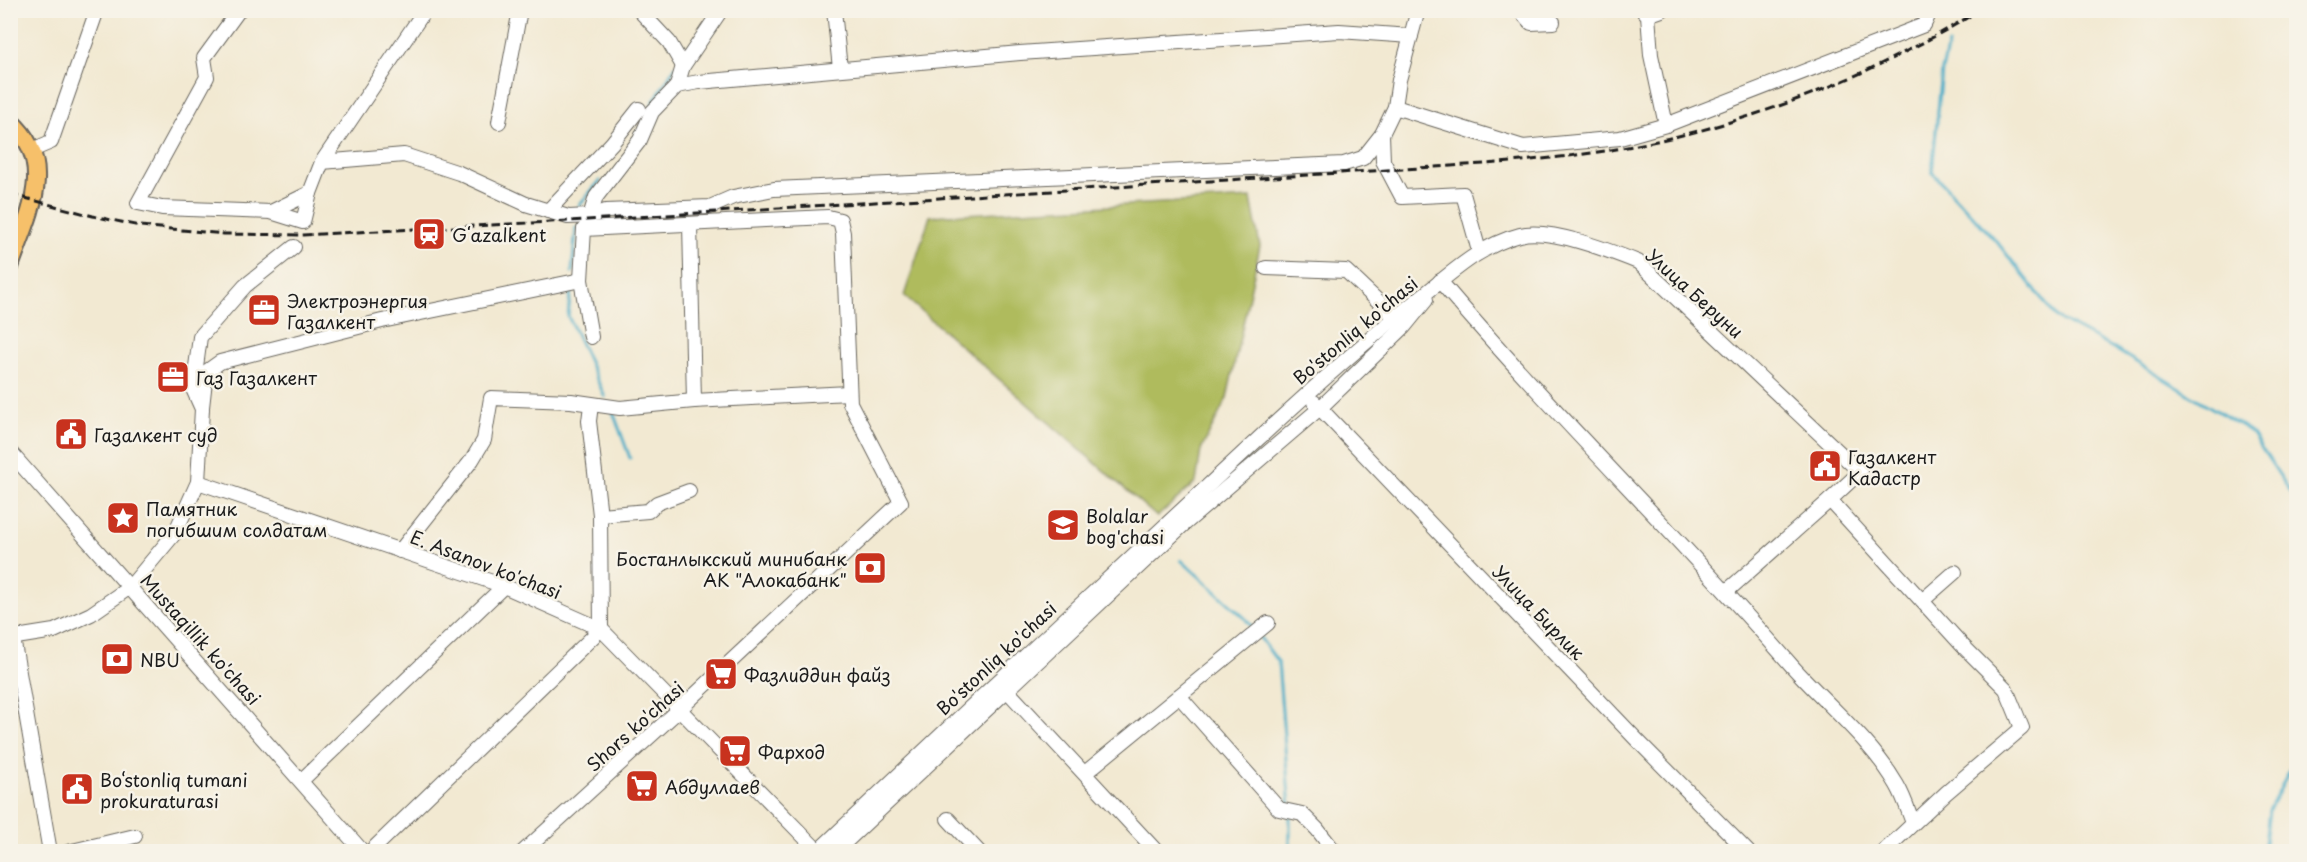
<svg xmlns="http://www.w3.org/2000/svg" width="2307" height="862" viewBox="0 0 2307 862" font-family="'Playpen Sans',sans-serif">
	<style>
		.green { fill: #afbb5d; stroke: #666c3c; stroke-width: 1.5 }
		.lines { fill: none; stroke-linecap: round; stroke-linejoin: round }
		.stream { stroke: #49adc8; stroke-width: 3 }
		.minor-casing { stroke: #67645c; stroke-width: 16 }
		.major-casing { stroke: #67645c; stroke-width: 20 }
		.minor { stroke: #fff; stroke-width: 14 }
		.major { stroke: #f6c06b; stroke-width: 16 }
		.rail { stroke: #1c1c1c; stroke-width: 3; stroke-dasharray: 9 4.5; stroke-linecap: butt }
		.labels { text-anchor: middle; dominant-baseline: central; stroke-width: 5; stroke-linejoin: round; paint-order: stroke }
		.poi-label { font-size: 18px; fill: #1c1c1c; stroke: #f7f3e8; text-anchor: start }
		.street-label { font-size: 18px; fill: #1c1c1c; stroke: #f7f3e8 }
	</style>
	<rect width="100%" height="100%" fill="#f7f3e8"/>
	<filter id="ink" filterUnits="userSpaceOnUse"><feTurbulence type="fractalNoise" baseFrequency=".0167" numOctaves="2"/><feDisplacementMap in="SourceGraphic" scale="12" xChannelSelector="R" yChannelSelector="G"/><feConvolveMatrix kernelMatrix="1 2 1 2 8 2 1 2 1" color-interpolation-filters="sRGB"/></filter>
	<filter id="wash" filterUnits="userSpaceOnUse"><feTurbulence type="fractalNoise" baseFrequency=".008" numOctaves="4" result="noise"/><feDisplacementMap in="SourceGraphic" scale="24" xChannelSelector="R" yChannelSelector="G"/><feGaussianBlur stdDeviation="1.35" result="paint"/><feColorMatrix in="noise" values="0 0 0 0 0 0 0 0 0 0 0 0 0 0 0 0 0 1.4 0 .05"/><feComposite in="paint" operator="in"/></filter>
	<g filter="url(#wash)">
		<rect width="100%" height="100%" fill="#f2e9d2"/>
		<polygon class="green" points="1251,198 1260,246 1227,398 1201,450 1196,482 1157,517 904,296 930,216"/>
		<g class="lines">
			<g class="stream">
				<polyline points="1948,45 1942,70 1932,172 1997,242 2057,318 2113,348 2250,431 2296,500"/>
				<polyline points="652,104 675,67"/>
				<polyline points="579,212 580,204 600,181"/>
				<polyline points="572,272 576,228"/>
				<polyline points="571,288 568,316 605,397"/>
				<polyline points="613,412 630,458"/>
				<polyline points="1181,560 1245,618 1254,630"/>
				<polyline points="1258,635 1278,662 1290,808"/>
				<polyline points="1290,814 1290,852"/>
				<polyline points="2264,852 2269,810 2296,759"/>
			</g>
		</g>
	</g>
	<g filter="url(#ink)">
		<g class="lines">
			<g class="minor-casing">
				<g id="minor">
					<polyline points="239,10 204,58 207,77 138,203 162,208 271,212 303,222 310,193 322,162 425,10"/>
					<polyline points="639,10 669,42 683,66"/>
					<polyline points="834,10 840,69"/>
					<polyline points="1528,10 1524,15 1531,23 1553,22"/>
					<polyline points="1643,10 1648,15 1651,55 1666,125"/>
					<polyline points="1648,15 1662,10"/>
					<polyline points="677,86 683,66 721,10"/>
					<polyline points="1395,107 1523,147 1620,138 1666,125 1924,25 1928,16 1926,10"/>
					<polyline points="499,122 520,10"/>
					<polyline points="1382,134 1383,161 1402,197 1463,194 1479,251"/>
					<polyline points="32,150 51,142 97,10"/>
					<polyline points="322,162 404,155 459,173 526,204 568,217 590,216 596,197 640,140 652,112 677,86 699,82 1020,53 1339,31 1411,36"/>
					<polyline points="548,211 612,143 639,109"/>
					<polyline points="271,212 310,193"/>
					<polyline points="590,216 606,211 710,207 733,197 774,189 1344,164 1363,158 1382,134 1395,107 1399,80 1418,10"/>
					<polyline points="690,224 694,401"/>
					<polyline points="1266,268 1346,271 1395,317"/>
					<path d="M1440,281C1553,414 1678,535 1792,666C1827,705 1871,740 1897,785C1904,797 1908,810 1913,823"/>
					<polyline points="1314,402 1637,740 1748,852"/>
					<polyline points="202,407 206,372 220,362 382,321 581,280"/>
					<polyline points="10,452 363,852"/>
					<polyline points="198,482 504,586 601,629 819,852"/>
					<polyline points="1830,500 1962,645 2006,689 2022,728 1946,793 1883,852"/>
					<polyline points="600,515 648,511 657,503 689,491"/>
					<polyline points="400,551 472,460 484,440 491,398 571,401 620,408 694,401 849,393"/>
					<polyline points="1922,601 1955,572"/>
					<polyline points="10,638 54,631 91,614 130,587 175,533 198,482 202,409 193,389 200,337 245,286 294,247"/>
					<polyline points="13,638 50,852"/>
					<polyline points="1001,684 1157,852"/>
					<polyline points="1179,696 1279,809 1302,814 1317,829 1335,852"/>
					<polyline points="1085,773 1268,623"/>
					<polyline points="302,780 504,586"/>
					<polyline points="948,819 979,852"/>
					<polyline points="68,852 135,836"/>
					<polyline points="370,852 601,629 600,515 589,421 591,405"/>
					<polyline points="523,852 681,708 901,502 850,403 843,233 840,220 828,217 584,229 581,280 591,337"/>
					<path d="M817,852C963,714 1110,576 1257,440C1312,389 1367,339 1426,293C1456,269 1482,245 1520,235C1549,227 1610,251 1638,262L1860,472L1830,500L1727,591"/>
					<polyline points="835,852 1182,526 1320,408 1404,327 1426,300"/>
				</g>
			</g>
			<g class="major-casing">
				<path id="major" d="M10,121C59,164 27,217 10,267"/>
			</g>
			<use href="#minor" class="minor"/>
			<use href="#major" class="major"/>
			<path class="rail" d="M10,194L93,216L140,226L224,234L301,235L587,220L1499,163C1532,160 1565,157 1598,152C1733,131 1864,81 1980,10"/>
		</g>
	</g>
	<defs>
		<g id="station-square" transform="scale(1.725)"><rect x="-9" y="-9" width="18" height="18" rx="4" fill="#c8321e" stroke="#f7f3e8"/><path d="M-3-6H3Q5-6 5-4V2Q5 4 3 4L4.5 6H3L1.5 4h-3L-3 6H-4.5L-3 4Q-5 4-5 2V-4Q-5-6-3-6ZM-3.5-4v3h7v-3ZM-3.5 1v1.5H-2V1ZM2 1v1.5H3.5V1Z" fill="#fff"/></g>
		<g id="office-square" transform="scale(1.725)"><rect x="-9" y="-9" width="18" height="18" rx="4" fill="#c8321e" stroke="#f7f3e8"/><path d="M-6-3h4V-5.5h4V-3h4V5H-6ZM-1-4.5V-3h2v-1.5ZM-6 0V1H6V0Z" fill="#fff"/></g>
		<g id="civic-square" transform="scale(1.725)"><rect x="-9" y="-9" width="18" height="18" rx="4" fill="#c8321e" stroke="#f7f3e8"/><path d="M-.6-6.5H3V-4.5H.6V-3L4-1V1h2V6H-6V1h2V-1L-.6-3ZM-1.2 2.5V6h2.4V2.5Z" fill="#fff"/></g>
		<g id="sight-square" transform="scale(1.725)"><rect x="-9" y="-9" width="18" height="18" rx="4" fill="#c8321e" stroke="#f7f3e8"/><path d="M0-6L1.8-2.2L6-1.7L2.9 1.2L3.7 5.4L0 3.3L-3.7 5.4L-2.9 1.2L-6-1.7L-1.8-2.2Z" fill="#fff"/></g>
		<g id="school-square" transform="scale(1.725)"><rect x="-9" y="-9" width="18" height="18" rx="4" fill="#c8321e" stroke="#f7f3e8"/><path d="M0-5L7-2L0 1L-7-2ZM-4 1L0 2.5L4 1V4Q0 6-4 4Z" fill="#fff"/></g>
		<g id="bank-square" transform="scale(1.725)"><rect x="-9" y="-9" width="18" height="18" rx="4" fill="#c8321e" stroke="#f7f3e8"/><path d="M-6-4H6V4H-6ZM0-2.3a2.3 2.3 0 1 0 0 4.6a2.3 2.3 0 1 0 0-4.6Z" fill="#fff"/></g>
		<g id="supermarket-square" transform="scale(1.725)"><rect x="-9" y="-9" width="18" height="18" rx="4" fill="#c8321e" stroke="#f7f3e8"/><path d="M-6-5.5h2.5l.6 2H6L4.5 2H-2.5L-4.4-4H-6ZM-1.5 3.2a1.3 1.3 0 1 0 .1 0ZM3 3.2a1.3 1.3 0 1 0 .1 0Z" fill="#fff"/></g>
	</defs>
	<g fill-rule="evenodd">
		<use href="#station-square" x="429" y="234"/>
		<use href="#office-square" x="264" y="310"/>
		<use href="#office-square" x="173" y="377"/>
		<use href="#civic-square" x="71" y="434"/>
		<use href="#civic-square" x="1825" y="466"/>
		<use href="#sight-square" x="123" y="518"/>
		<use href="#school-square" x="1063" y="525"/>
		<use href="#bank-square" x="870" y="568"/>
		<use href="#bank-square" x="117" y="659"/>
		<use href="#supermarket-square" x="721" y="674"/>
		<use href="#supermarket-square" x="735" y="751"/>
		<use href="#supermarket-square" x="642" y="786"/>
		<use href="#civic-square" x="77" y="789"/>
	</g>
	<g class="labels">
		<g class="poi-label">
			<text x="452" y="234">Gʻazalkent</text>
			<text x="287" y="300">Электроэнергия<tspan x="287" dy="21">Газалкент</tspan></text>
			<text x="196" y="377">Газ Газалкент</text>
			<text x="94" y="434">Газалкент суд</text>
			<text x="1848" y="456">Газалкент<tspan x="1848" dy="21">Кадастр</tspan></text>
			<text x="146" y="508">Памятник<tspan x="146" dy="21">погибшим солдатам</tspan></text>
			<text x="1086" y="515">Bolalar<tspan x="1086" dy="21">bog'chasi</tspan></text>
			<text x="847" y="558" text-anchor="end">Бостанлыкский минибанк<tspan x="847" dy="21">АК "Алокабанк"</tspan></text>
			<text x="140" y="659">NBU</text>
			<text x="744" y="674">Фазлиддин файз</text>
			<text x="758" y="751">Фарход</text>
			<text x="100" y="779">Bo‘stonliq tumani<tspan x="100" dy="21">prokuraturasi</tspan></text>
			<text x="665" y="786">Абдуллаев</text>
		</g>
		<g class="street-label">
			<text transform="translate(1695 293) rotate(42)">Улица Беруни</text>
			<text transform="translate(1355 330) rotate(-40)">Bo'stonliq ko'chasi</text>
			<text transform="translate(486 564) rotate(21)">E. Asanov ko'chasi</text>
			<text transform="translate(1539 612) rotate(46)">Улица Бирлик</text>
			<text transform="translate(201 639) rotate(48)">Mustaqillik ko'chasi</text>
			<text transform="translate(996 658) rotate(-43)">Bo'stonliq ko'chasi</text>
			<text transform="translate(635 726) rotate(-42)">Shors ko'chasi</text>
		</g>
	</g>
	<rect width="2307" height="862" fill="none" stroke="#f7f3e8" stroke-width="36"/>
</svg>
